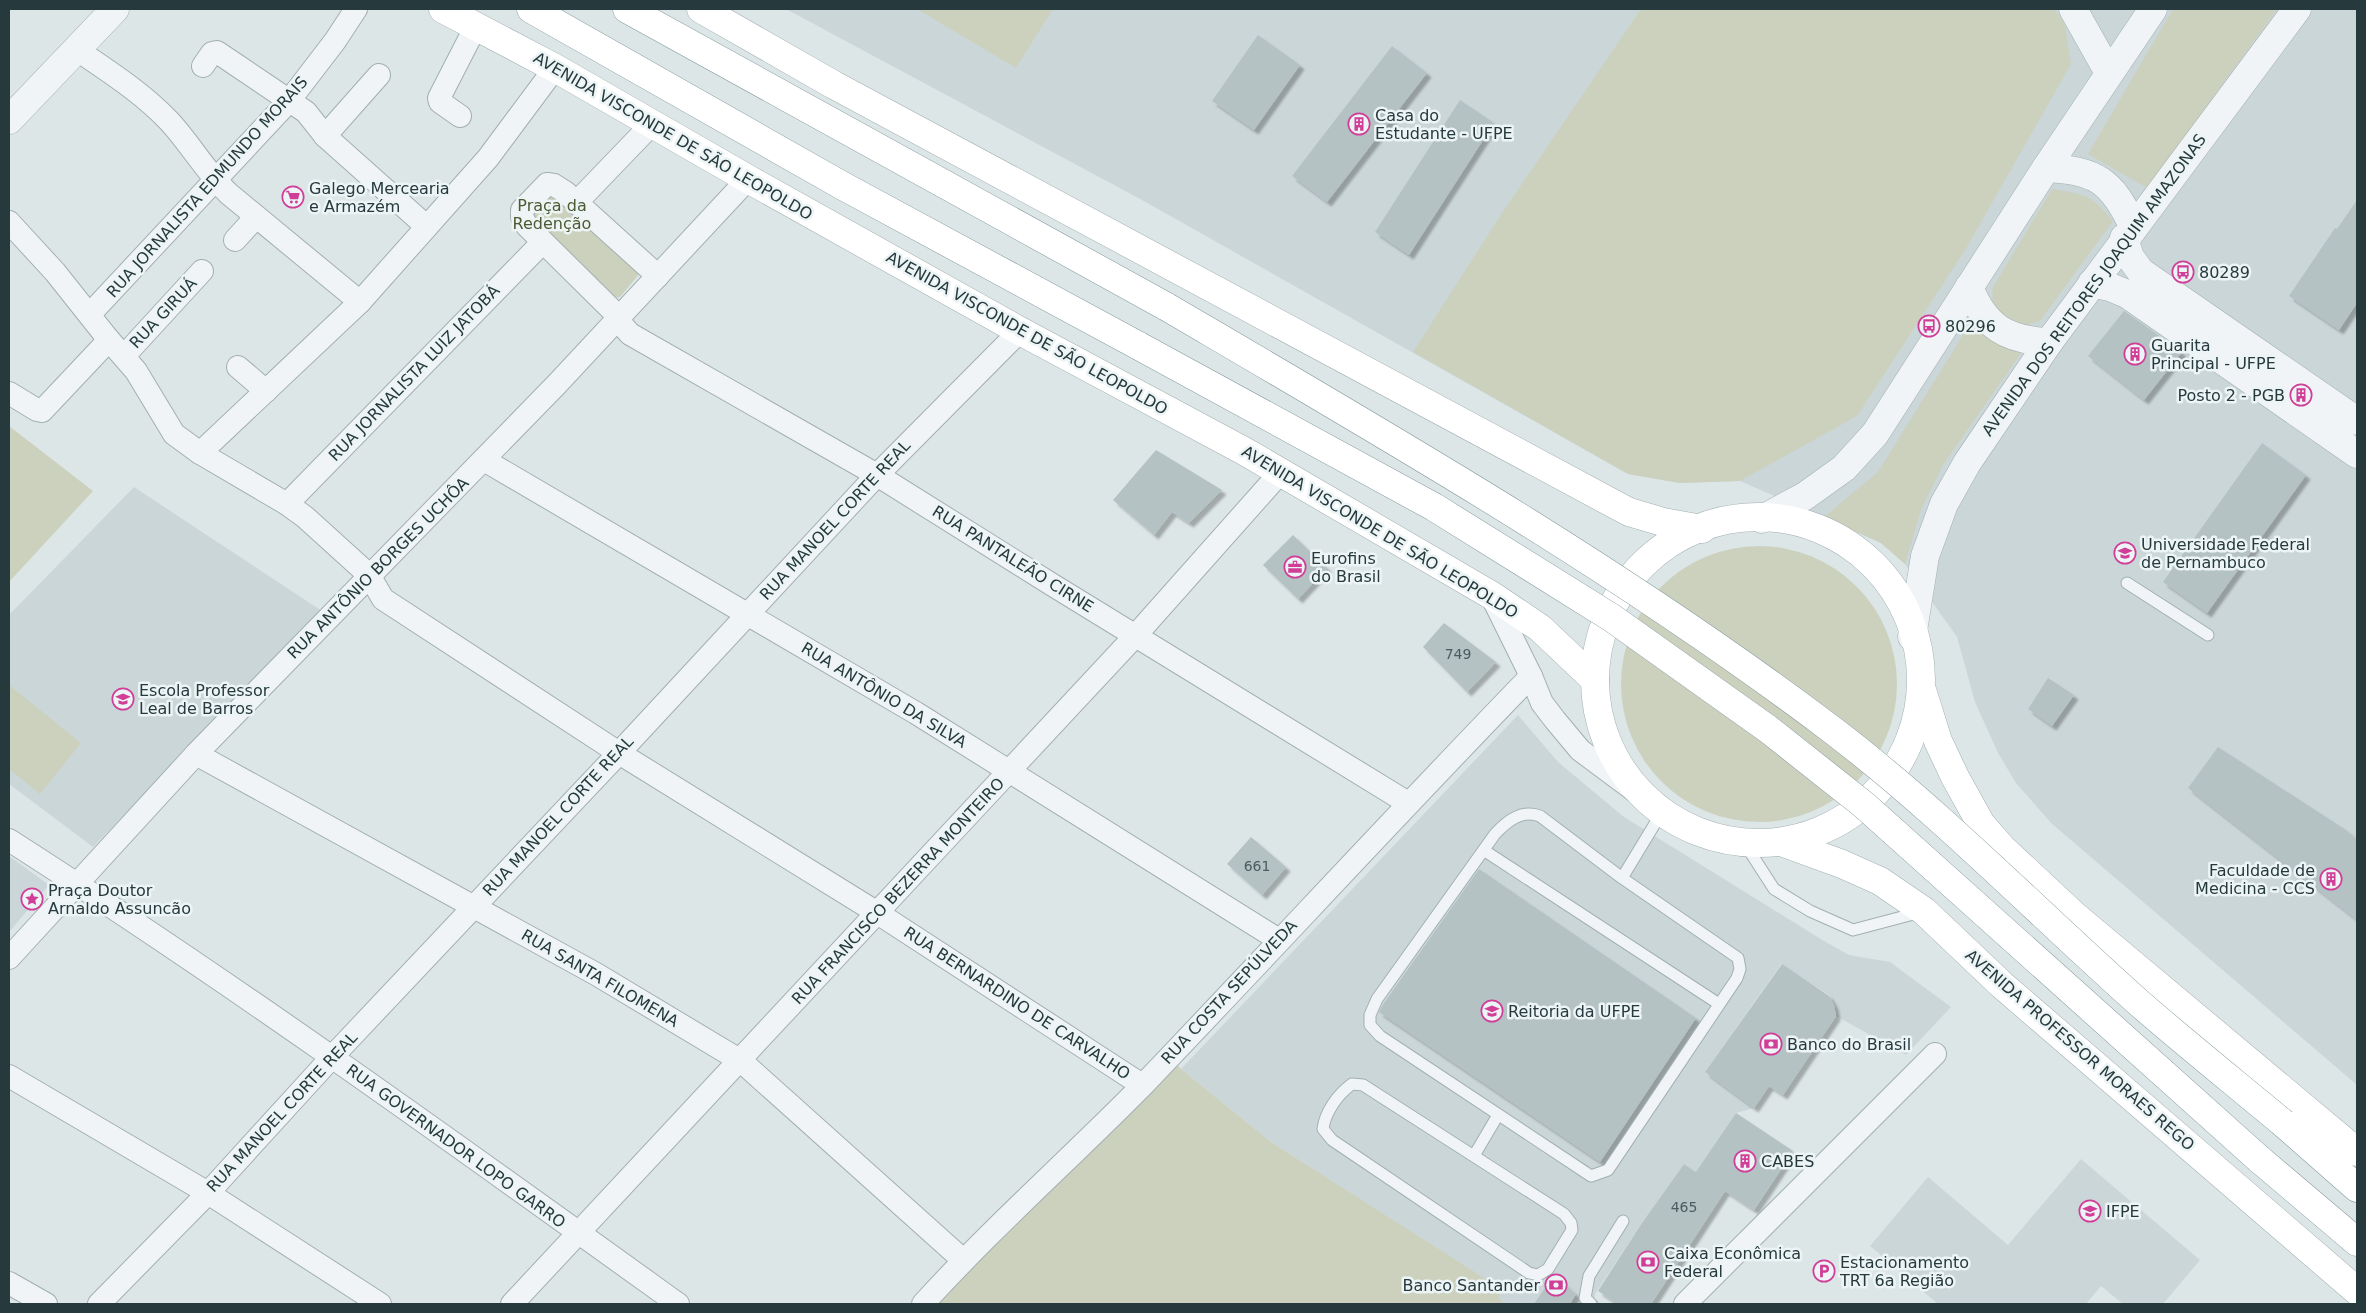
<svg xmlns="http://www.w3.org/2000/svg" width="2366" height="1313" viewBox="0 0 2366 1313" font-family="'DejaVu Sans',sans-serif">
	<style>
		.built { fill: #cbd6d9 }
		.green { fill: #ccd1be }
		.building { fill: #b4c2c4; filter: url(#shadow) }
		.lines { fill: none; stroke-linecap: round; stroke-linejoin: round }
		.service-casing { stroke: #a2afb1; stroke-width: 13 }
		.minor-casing { stroke: #a2afb1; stroke-width: 24 }
		.tertiary-casing { stroke: #a2afb1; stroke-width: 29 }
		.secondary-casing { stroke: #a2afb1; stroke-width: 29 }
		.trunk-casing { stroke: #849a9e; stroke-width: 29 }
		.service { stroke: #f0f4f6; stroke-width: 11 }
		.minor { stroke: #f0f4f6; stroke-width: 22 }
		.tertiary { stroke: #f0f4f6; stroke-width: 28 }
		.secondary { stroke: #fff; stroke-width: 28 }
		.trunk { stroke: #fff; stroke-width: 28 }
		.trunk-bridge-casing { stroke: #849a9e; stroke-width: 29; stroke-linecap: butt }
		.trunk-bridge { stroke: #fff; stroke-width: 28 }
		.labels { text-anchor: middle; dominant-baseline: central; stroke-width: 5; stroke-linejoin: round; paint-order: stroke }
		.number-label { font-size: 14px; fill: #4a5c60 }
		.poi-label { font-size: 16px; fill: #263a3e; stroke: #ecf4f5; text-anchor: start }
		.street-label { font-size: 16px; fill: #263a3e; stroke: #ecf4f5 }
		.park-label { font-size: 16px; fill: #4d5a33; stroke: #ecf4f5 }
	</style>
	<defs>
		<filter id="shadow"><feDropShadow dx="4.5" dy="4.5" stdDeviation="1" flood-color="#0004"/></filter>
	</defs>
	<rect width="100%" height="100%" fill="#dde6e7"/>
	<g class="built">
		<polygon points="786,9 2357,9 2357,1085 2051,823 2016,783 1998,753 1975,702 1957,637 1905,564 1881,543 1740,481 1680,483 1628,474 1142,200"/>
		<polygon points="134,487 322,611 93,847 9,784 9,615"/>
		<polygon points="1518,715 1558,762 1624,817 1824,941 1849,955 1890,962 1951,1007 1906,1055 1836,1016 1834,1005 1829,995 1781,964 1705,1072 1754,1108 1736,1113 1697,1172 1684,1164 1642,1223 1595,1294 1595,1298 1601,1304 1504,1304 1499,1297 1502,1290 1271,1142 1181,1069"/>
		<polygon points="9,856 49,885 9,932"/>
		<polygon points="2081,1159 2200,1260 2163,1304 2123,1304 2101,1286 2086,1304 1938,1304 1870,1246 1928,1177 2008,1245"/>
	</g>
	<g class="green">
		<polygon points="917,9 1053,9 1016,68"/>
		<polygon points="1641,9 2054,9 2065,25 2071,64 1967,247 1857,416 1740,481 1680,483 1628,474 1413,352 1500,216"/>
		<polygon points="2173,9 2277,9 2147,188 2088,154"/>
		<path d="M2052,189C2084,194 2092,195 2113,221L2040,321L2020,327C2001,318 1989,311 1993,287Z"/>
		<polygon points="550,190 640,273 620,297 614,298 566,254 528,211"/>
		<polygon points="1976,314 2026,346 1943,465 1921,510 1905,564 1881,543 1824,517 1878,472"/>
		<polygon points="9,426 93,491 9,582"/>
		<circle cx="1759" cy="684" r="138"/>
		<polygon points="9,685 81,743 40,794 9,769"/>
		<polygon points="1169,1056 1181,1069 1271,1142 1503,1290 1499,1297 1504,1304 923,1304"/>
	</g>
	<g class="building">
		<polygon points="1258,35 1300,65 1254,130 1212,101"/>
		<polygon points="1392,46 1427,73 1327,202 1292,176"/>
		<polygon points="1460,100 1494,123 1409,255 1375,232"/>
		<polygon points="2357,200 2357,303 2339,330 2289,296 2335,228 2337,229"/>
		<polygon points="2124,311 2182,352 2144,400 2088,356"/>
		<polygon points="2262,443 2306,475 2207,613 2163,582"/>
		<polygon points="1156,450 1222,490 1189,523 1172,512 1154,535 1113,500"/>
		<polygon points="1293,535 1327,568 1298,599 1263,565"/>
		<polygon points="1444,623 1496,662 1467,692 1423,647"/>
		<polygon points="2048,678 2074,695 2052,726 2028,709"/>
		<polygon points="2218,747 2346,830 2357,841 2357,920 2188,788"/>
		<polygon points="1251,837 1286,867 1262,895 1227,864"/>
		<polygon points="1479,869 1696,1018 1600,1162 1379,1012 1384,1003"/>
		<polygon points="1782,964 1829,996 1834,1005 1836,1016 1783,1095 1769,1086 1754,1108 1705,1072"/>
		<polygon points="1736,1113 1793,1151 1754,1210 1725,1191 1651,1304 1618,1304 1598,1291 1642,1223 1684,1164 1696,1172"/>
		<polygon points="1554,1275 1576,1294 1570,1304 1534,1304"/>
	</g>
	<g class="lines">
		<g class="service-casing">
			<g id="service">
				<polyline points="2127,583 2208,635"/>
				<polyline points="1745,844 1774,889 1810,911 1853,930 1921,912"/>
				<polyline points="1485,851 1719,1004"/>
				<path d="M1622,878L1540,816C1522,809 1507,821 1495,834L1377,999L1370,1015V1025L1380,1036L1591,1176L1608,1170L1737,978L1740,969L1738,958L1622,878L1662,812"/>
				<path d="M1352,1084L1363,1085L1564,1214L1571,1223L1572,1230L1548,1269L1538,1275L1529,1273L1332,1140L1323,1129C1325,1112 1338,1094 1352,1084Z"/>
				<polyline points="1475,1154 1498,1115"/>
				<polyline points="1591,1304 1585,1298 1589,1276 1623,1221"/>
			</g>
		</g>
		<g class="minor-casing">
			<g id="minor">
				<path d="M76,49C108,71 143,93 170,122C191,145 206,172 229,194L360,302"/>
				<polyline points="203,66 212,53 217,52 306,112 325,136 426,226"/>
				<polyline points="460,116 440,102 439,98 476,26"/>
				<polyline points="325,136 379,75"/>
				<polyline points="576,203 652,124"/>
				<polyline points="9,222 55,272 109,340 136,371 174,434 200,453 287,504 305,517 369,575 383,599 619,753 876,912 1142,1085"/>
				<polyline points="235,240 256,217"/>
				<polyline points="658,276 565,192 554,185 547,184 522,210 522,217 527,226 619,317 622,325 630,334 877,475 1051,584 1408,803"/>
				<polyline points="90,314 289,101 335,41 356,9"/>
				<polyline points="124,356 202,271"/>
				<polyline points="238,367 266,391"/>
				<polyline points="9,393 37,410 42,411 109,340"/>
				<polyline points="200,453 360,302 488,158 555,68"/>
				<polyline points="484,460 916,713 1279,940"/>
				<polyline points="287,504 542,243"/>
				<polyline points="1491,595 1531,676 1542,703 1555,720 1580,750 1647,800"/>
				<polyline points="196,754 596,974 741,1061 963,1260"/>
				<path d="M9,840C237,986 457,1145 678,1304"/>
				<polyline points="9,958 196,754 557,384 748,179"/>
				<polyline points="9,1076 208,1193 380,1304"/>
				<polyline points="9,1283 46,1304"/>
				<polyline points="99,1304 208,1193 332,1057 619,753 877,475 1020,331"/>
				<polyline points="512,1304 1136,635 1280,473"/>
				<path d="M923,1304C993,1227 1071,1158 1144,1084C1274,948 1401,810 1531,676"/>
				<polyline points="1685,1304 1935,1054"/>
			</g>
		</g>
		<g class="tertiary-casing">
			<g id="tertiary">
				<polyline points="2073,9 2109,73"/>
				<polyline points="9,120 115,9"/>
				<path d="M2046,168C2096,170 2112,181 2133,226"/>
				<polyline points="2124,238 2130,257 2141,272 2357,421"/>
				<polyline points="2092,283 2110,287 2127,294 2357,454"/>
				<path d="M1969,287C1985,327 2006,340 2049,342"/>
				<polyline points="1762,519 1805,496 1844,468 1875,434 2046,168 2153,9"/>
				<polyline points="1912,637 1925,556 1944,504 1967,463 2049,342 2297,9"/>
			</g>
		</g>
		<g class="secondary-casing">
			<g id="secondary">
				<polyline points="443,9 555,68 748,179 1020,331 1244,451 1491,595 1540,628 1595,680"/>
				<polyline points="701,9 834,85 1629,512 1663,522 1702,529"/>
				<circle cx="1758" cy="680" r="163"/>
				<polyline points="1922,690 1938,741 1955,777 1981,824 2003,849 2075,916 2357,1152"/>
				<polyline points="1781,842 1842,864 1880,881 1924,911 2002,985 2357,1291"/>
			</g>
		</g>
		<g class="trunk-casing">
			<g id="trunk">
				<polyline points="531,9 843,186 1139,346"/>
				<polyline points="627,9 1167,307"/>
				<polyline points="2283,1123 2357,1188"/>
				<polyline points="2259,1159 2357,1242"/>
			</g>
		</g>
		<use href="#service" class="service"/>
		<use href="#minor" class="minor"/>
		<use href="#tertiary" class="tertiary"/>
		<use href="#secondary" class="secondary"/>
		<use href="#trunk" class="trunk"/>
		<g class="trunk-bridge-casing">
			<g id="trunk-bridge">
				<path d="M1167,307C1394,440 1622,571 1831,729C1940,812 2036,911 2138,1002C2185,1043 2235,1083 2283,1123"/>
				<polyline points="1139,346 1434,507 1612,618 1768,729 1864,805 2259,1159"/>
			</g>
		</g>
		<use href="#trunk-bridge" class="trunk-bridge"/>
	</g>
	<defs>
		<g id="building-ring" transform="scale(1.125)"><circle r="9.5" fill="#ecf4f5" stroke="#d13e98" stroke-width="1.5"/><path d="M-4-6H4V6H1V3H-1V6H-4ZM-2.5-4.3h1.7v1.8h-1.7ZM.8-4.3h1.7v1.8H.8ZM-2.5-1h1.7V.8h-1.7ZM.8-1h1.7V.8H.8Z" fill="#d13e98"/></g>
		<g id="supermarket-ring" transform="scale(1.125)"><circle r="9.5" fill="#ecf4f5" stroke="#d13e98" stroke-width="1.5"/><path d="M-6-5.5h2.5l.6 2H6L4.5 2H-2.5L-4.4-4H-6ZM-1.5 3.2a1.3 1.3 0 1 0 .1 0ZM3 3.2a1.3 1.3 0 1 0 .1 0Z" fill="#d13e98"/></g>
		<g id="bus-ring" transform="scale(1.125)"><circle r="9.5" fill="#ecf4f5" stroke="#d13e98" stroke-width="1.5"/><path d="M-5-6H5V4H4V6H2V4H-2V6H-4V4H-5ZM-3.5-4V0h7V-4ZM-3.5 1.2v1.5H-2V1.2ZM2 1.2v1.5H3.5V1.2Z" fill="#d13e98"/></g>
		<g id="university-ring" transform="scale(1.125)"><circle r="9.5" fill="#ecf4f5" stroke="#d13e98" stroke-width="1.5"/><path d="M0-5L7-2L0 1L-7-2ZM-4 1L0 2.5L4 1V4Q0 6-4 4Z" fill="#d13e98"/></g>
		<g id="office-ring" transform="scale(1.125)"><circle r="9.5" fill="#ecf4f5" stroke="#d13e98" stroke-width="1.5"/><path d="M-6-3h4V-5.5h4V-3h4V5H-6ZM-1-4.5V-3h2v-1.5ZM-6 0V1H6V0Z" fill="#d13e98"/></g>
		<g id="school-ring" transform="scale(1.125)"><circle r="9.5" fill="#ecf4f5" stroke="#d13e98" stroke-width="1.5"/><path d="M0-5L7-2L0 1L-7-2ZM-4 1L0 2.5L4 1V4Q0 6-4 4Z" fill="#d13e98"/></g>
		<g id="sight-ring" transform="scale(1.125)"><circle r="9.5" fill="#ecf4f5" stroke="#d13e98" stroke-width="1.5"/><path d="M0-6L1.8-2.2L6-1.7L2.9 1.2L3.7 5.4L0 3.3L-3.7 5.4L-2.9 1.2L-6-1.7L-1.8-2.2Z" fill="#d13e98"/></g>
		<g id="bank-ring" transform="scale(1.125)"><circle r="9.5" fill="#ecf4f5" stroke="#d13e98" stroke-width="1.5"/><path d="M-6-4H6V4H-6ZM0-2.3a2.3 2.3 0 1 0 0 4.6a2.3 2.3 0 1 0 0-4.6Z" fill="#d13e98"/></g>
		<g id="parking-ring" transform="scale(1.125)"><circle r="9.5" fill="#ecf4f5" stroke="#d13e98" stroke-width="1.5"/><path d="M-3.5-5.5H1a3.5 3.5 0 0 1 0 7H-1V5.5H-3.5ZM-1-3.4V-.6H.8a1.4 1.4 0 0 0 0-2.8Z" fill="#d13e98"/></g>
	</defs>
	<g fill-rule="evenodd">
		<use href="#building-ring" x="1359" y="124"/>
		<use href="#supermarket-ring" x="293" y="197"/>
		<use href="#bus-ring" x="2183" y="272"/>
		<use href="#bus-ring" x="1929" y="326"/>
		<use href="#building-ring" x="2135" y="354"/>
		<use href="#building-ring" x="2301" y="395"/>
		<use href="#university-ring" x="2125" y="553"/>
		<use href="#office-ring" x="1295" y="567"/>
		<use href="#school-ring" x="123" y="699"/>
		<use href="#building-ring" x="2331" y="879"/>
		<use href="#sight-ring" x="32" y="899"/>
		<use href="#university-ring" x="1492" y="1011"/>
		<use href="#bank-ring" x="1771" y="1044"/>
		<use href="#building-ring" x="1745" y="1161"/>
		<use href="#university-ring" x="2090" y="1211"/>
		<use href="#bank-ring" x="1648" y="1262"/>
		<use href="#parking-ring" x="1824" y="1271"/>
		<use href="#bank-ring" x="1556" y="1285"/>
	</g>
	<g class="labels">
		<g class="number-label">
			<text x="1458" y="654">749</text>
			<text x="1257" y="866">661</text>
			<text x="1684" y="1207">465</text>
		</g>
		<g class="poi-label">
			<text x="1375" y="115">Casa do<tspan x="1375" dy="18">Estudante - UFPE</tspan></text>
			<text x="309" y="188">Galego Mercearia<tspan x="309" dy="18">e Armazém</tspan></text>
			<text x="2199" y="272">80289</text>
			<text x="1945" y="326">80296</text>
			<text x="2151" y="345">Guarita<tspan x="2151" dy="18">Principal - UFPE</tspan></text>
			<text x="2285" y="395" text-anchor="end">Posto 2 - PGB</text>
			<text x="2141" y="544">Universidade Federal<tspan x="2141" dy="18">de Pernambuco</tspan></text>
			<text x="1311" y="558">Eurofins<tspan x="1311" dy="18">do Brasil</tspan></text>
			<text x="139" y="690">Escola Professor<tspan x="139" dy="18">Leal de Barros</tspan></text>
			<text x="2315" y="870" text-anchor="end">Faculdade de<tspan x="2315" dy="18">Medicina - CCS</tspan></text>
			<text x="48" y="890">Praça Doutor<tspan x="48" dy="18">Arnaldo Assuncão</tspan></text>
			<text x="1508" y="1011">Reitoria da UFPE</text>
			<text x="1787" y="1044">Banco do Brasil</text>
			<text x="1761" y="1161">CABES</text>
			<text x="2106" y="1211">IFPE</text>
			<text x="1664" y="1253">Caixa Econômica<tspan x="1664" dy="18">Federal</tspan></text>
			<text x="1840" y="1262">Estacionamento<tspan x="1840" dy="18">TRT 6a Região</tspan></text>
			<text x="1540" y="1285" text-anchor="end">Banco Santander</text>
		</g>
		<g class="street-label">
			<text transform="translate(673 136) rotate(30)">AVENIDA VISCONDE DE SÃO LEOPOLDO</text>
			<text transform="translate(207 187) rotate(-48)">RUA JORNALISTA EDMUNDO MORAIS</text>
			<text transform="translate(2094 285) rotate(-54)">AVENIDA DOS REITORES JOAQUIM AMAZONAS</text>
			<text transform="translate(163 313) rotate(-47)">RUA GIRUÁ</text>
			<text transform="translate(1027 333) rotate(29)">AVENIDA VISCONDE DE SÃO LEOPOLDO</text>
			<text transform="translate(414 373) rotate(-46)">RUA JORNALISTA LUIZ JATOBÁ</text>
			<text transform="translate(835 520) rotate(-47)">RUA MANOEL CORTE REAL</text>
			<text transform="translate(1380 532) rotate(31)">AVENIDA VISCONDE DE SÃO LEOPOLDO</text>
			<text transform="translate(1013 559) rotate(32)">RUA PANTALEÃO CIRNE</text>
			<text transform="translate(378 568) rotate(-45)">RUA ANTÔNIO BORGES UCHÔA</text>
			<text transform="translate(884 695) rotate(31)">RUA ANTÔNIO DA SILVA</text>
			<text transform="translate(558 816) rotate(-47)">RUA MANOEL CORTE REAL</text>
			<text transform="translate(898 891) rotate(-47)">RUA FRANCISCO BEZERRA MONTEIRO</text>
			<text transform="translate(600 978) rotate(30)">RUA SANTA FILOMENA</text>
			<text transform="translate(1229 992) rotate(-47)">RUA COSTA SEPÚLVEDA</text>
			<text transform="translate(1017 1003) rotate(33)">RUA BERNARDINO DE CARVALHO</text>
			<text transform="translate(2080 1050) rotate(41)">AVENIDA PROFESSOR MORAES REGO</text>
			<text transform="translate(282 1112) rotate(-47)">RUA MANOEL CORTE REAL</text>
			<text transform="translate(456 1146) rotate(36)">RUA GOVERNADOR LOPO GARRO</text>
		</g>
		<g class="park-label">
			<text x="552" y="205">Praça da<tspan x="552" dy="18">Redenção</tspan></text>
		</g>
	</g>
	<rect width="2366" height="1313" fill="none" stroke="#263a3e" stroke-width="20"/>
</svg>
